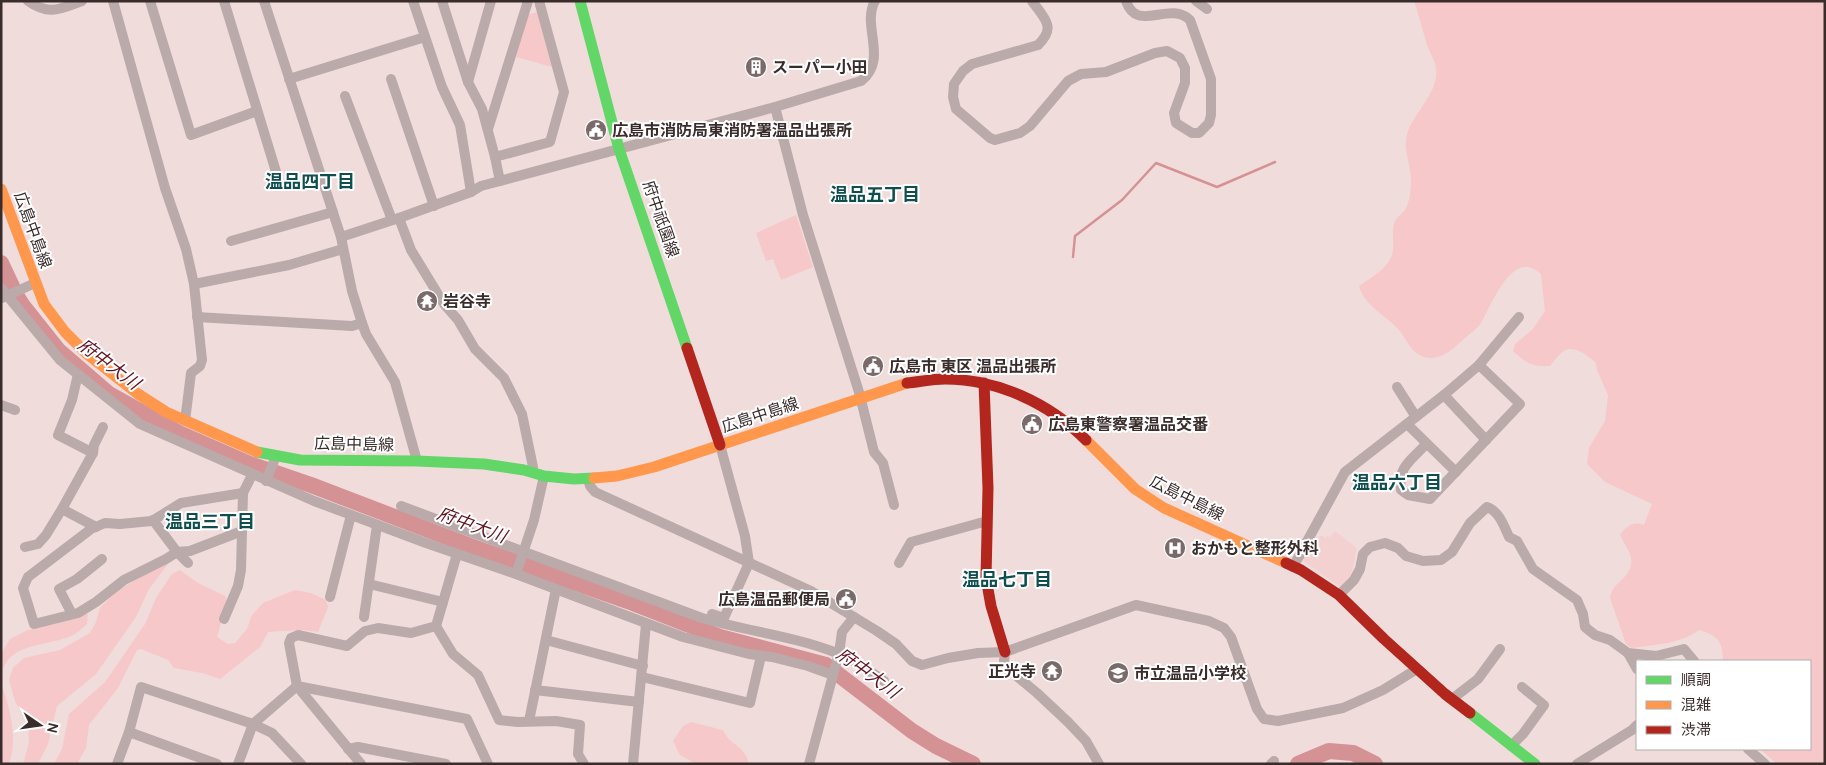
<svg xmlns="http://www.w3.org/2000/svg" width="1826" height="765" viewBox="0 0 1826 765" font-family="Cabin,'Noto Sans JP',sans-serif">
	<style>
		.built { fill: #f4d1d1 }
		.green { fill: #f6c8c9 }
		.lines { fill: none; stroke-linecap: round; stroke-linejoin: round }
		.stream { stroke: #d59295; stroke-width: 2.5 }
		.river { stroke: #d59295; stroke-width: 16 }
		.street { stroke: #baaaaa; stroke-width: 10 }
		.fast { stroke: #63d668; stroke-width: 11 }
		.slow { stroke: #ff974d; stroke-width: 11 }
		.jam { stroke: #b3261e; stroke-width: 11 }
		.labels { text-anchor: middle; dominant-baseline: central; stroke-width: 4; stroke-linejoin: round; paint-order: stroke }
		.poi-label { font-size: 16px; font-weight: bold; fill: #3b2c2c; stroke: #fff; text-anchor: start }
		.street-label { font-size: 16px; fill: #3b2c2c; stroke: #fff }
		.neighbourhood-label { font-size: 18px; font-weight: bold; fill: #0f4e4f; stroke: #fff }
		.water-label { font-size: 18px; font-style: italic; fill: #63131f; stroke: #fff }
	</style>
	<rect width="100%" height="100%" fill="#f1dcdc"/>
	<polygon class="built" points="1335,531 1357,548 1352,571 1349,578 1340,587 1300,559 1311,538 1316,541 1321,535 1326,538 1327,536 1330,537"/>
	<g class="green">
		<path d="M1414,1H1825V764H1777L1760,749H1810V661H1723C1723,641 1717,635 1699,630C1678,645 1656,644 1632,648L1626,644L1610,598C1612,581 1634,578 1631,558C1629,548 1623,544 1620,534C1628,526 1632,521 1644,525L1652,504L1605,482L1587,464L1589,448L1605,421L1608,395L1597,370L1596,363C1589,357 1575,344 1564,351C1559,354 1554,361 1550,366C1532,367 1526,363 1513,351L1515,344L1532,330L1545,311L1541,274C1512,247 1492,305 1481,323C1477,329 1470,334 1465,338C1451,351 1434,367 1415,352C1408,346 1404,335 1397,328C1385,315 1363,304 1359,286C1372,277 1393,266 1393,248C1394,239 1391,229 1395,221C1397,217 1402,214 1405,210C1410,201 1411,190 1411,180C1411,166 1403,149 1407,135C1412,114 1439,93 1436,70C1436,62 1430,53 1427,45C1423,31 1419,16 1414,1Z"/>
		<polygon points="537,12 552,67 516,57 527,15"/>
		<polygon points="796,215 813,267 781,280 773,259 766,261 756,233"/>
		<polygon points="166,562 168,564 149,589 136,617 96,674 57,706 48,744 38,764 23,764 29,743 28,725 15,701 9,680 13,668 24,658 60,650 90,633 96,622 100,608 117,591"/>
		<polygon points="180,570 198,583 225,596 227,601 217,637 228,644 235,643 247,629 252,615 263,603 295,590 311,593 326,600 328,607 318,632 303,630 268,632 260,647 220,679 202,673 174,668 168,660 141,649 137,650 118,688 89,725 86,748 77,764 54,764 62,749 69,714 105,682 145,624 156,598 172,574"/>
		<path d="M84,613L88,614L87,624C82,628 77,634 71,636C46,647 6,642 1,677V654L10,639L28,630Z"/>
		<path d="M1,683C10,709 18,737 9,764H1Z"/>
		<path d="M691,722L723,730C730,746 745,745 749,764H696L680,755L673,741L683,726Z"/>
	</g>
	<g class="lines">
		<polyline class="stream" points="1073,257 1075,236 1122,200 1156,163 1217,187 1275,162"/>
		<g class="river">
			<polyline points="1,263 16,295 23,306 58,350 109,394 179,433 250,464 311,485 473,547 633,603 720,637 826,665 912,731 936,746 973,764"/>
			<polyline points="1298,764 1329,751 1353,753 1375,764"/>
		</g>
		<g class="street">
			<path d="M28,1C49,16 60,9 82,1"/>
			<polyline points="113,1 165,188 186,249 194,284 202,360 200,366 191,373 185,421"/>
			<polyline points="150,1 191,135 257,111"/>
			<polyline points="224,1 277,175"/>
			<polyline points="264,1 341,237 352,291 362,323 366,334 395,382 417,461"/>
			<polyline points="413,1 442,87 460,125 471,192"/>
			<polyline points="442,1 468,82 482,109 495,157"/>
			<path d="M1032,1C1044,18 1057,27 1038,45L972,64L963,71L954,84L953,97L956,109L990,138L995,140L1020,133L1030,126L1068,81L1081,74L1106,72L1155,53L1167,51L1180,58L1185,68V83L1174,113L1176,123L1192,133H1199L1209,123L1211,115V79L1190,20C1169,0 1137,34 1126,1"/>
			<polyline points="1196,1 1207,9"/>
			<polyline points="289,79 425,37"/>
			<polyline points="391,79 434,206"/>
			<polyline points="468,82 491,1"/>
			<polyline points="345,96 392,220"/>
			<polyline points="775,107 803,215 859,392 874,452 883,463 894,505"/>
			<polyline points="488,129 528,1"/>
			<polyline points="500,181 495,157 550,142 564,92 539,1"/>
			<polyline points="399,218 411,250 444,304 458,320 475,349 504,378 522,414 533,467 531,472"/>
			<path d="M341,237L399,218L471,192L481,186L775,107L861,81C889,59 861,26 875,1"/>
			<polyline points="231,241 333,212"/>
			<polyline points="194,284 289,265 343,249"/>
			<polyline points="1,288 60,360 140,424 314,501 426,543 516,574 683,637 749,654 772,657 808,666 833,675"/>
			<polyline points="2,298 35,283"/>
			<polyline points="197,317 352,326 362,323"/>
			<polyline points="1397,387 1416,417"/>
			<polyline points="1444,395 1486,440"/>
			<polyline points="1,405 15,410"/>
			<polyline points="1407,424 1456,472"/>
			<path d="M1426,444C1412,460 1397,467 1401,490L1408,495L1430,499L1520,404L1479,365"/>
			<polyline points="93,453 94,445 103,427"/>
			<polyline points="588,479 590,486 595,492 811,591 877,631 896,644 912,661 922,665 948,658 978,653 1005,652 1136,605 1209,621 1224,628 1231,637 1257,709 1264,719 1278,721 1343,708 1383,690 1417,669"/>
			<polyline points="266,481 276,456"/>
			<path d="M401,506L702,618C746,631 794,636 837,653C854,659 869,671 884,681"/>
			<polyline points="62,509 96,527"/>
			<polyline points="153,520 177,552 188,563"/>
			<polyline points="242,531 190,551 177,552 166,559 124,580 96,602 78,613 34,624 23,588 28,577 91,529 105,523 120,524 152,521 181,503 243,493"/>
			<polyline points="25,547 38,544 46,535 62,509 93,453 58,435 72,400 78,374"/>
			<polyline points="899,563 911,542 987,521"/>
			<polyline points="1293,567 1345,472 1444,395 1479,365 1519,317"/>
			<polyline points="516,574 534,520 544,476"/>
			<polyline points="369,584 443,602"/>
			<path d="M1339,595L1354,580L1360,569L1363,554L1370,547L1385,543L1398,548L1406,556L1423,561L1441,560L1452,552L1470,523L1487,507C1499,511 1504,526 1509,537L1517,541L1533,569L1577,600L1583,614L1585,627L1595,635L1610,640L1628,653L1656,656L1684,649L1694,661"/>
			<polyline points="330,597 351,515"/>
			<polyline points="72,614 59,589 77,579 102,559"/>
			<polyline points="712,614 724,618 749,563 745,536 720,445"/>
			<polyline points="364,617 377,525"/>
			<polyline points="224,619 238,586 241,570 243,493 252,475"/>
			<polyline points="436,626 453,654 478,675 499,720 518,722 556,721 580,725 578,754 584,764"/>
			<polyline points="546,640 643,666"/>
			<polyline points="1005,652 1004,661 1007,668 1037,693 1068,722 1086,741 1099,764"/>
			<polyline points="1628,653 1637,669"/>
			<polyline points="642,677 750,703 761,656"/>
			<polyline points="535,690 639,702"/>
			<polyline points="1452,699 1478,679 1500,649"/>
			<polyline points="529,721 556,589"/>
			<polyline points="129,732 217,764"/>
			<polyline points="1511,746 1523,734 1544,705 1522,687"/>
			<polyline points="348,749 358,747 446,764"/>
			<polyline points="1748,749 1765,764"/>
			<polyline points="117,764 129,732 141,687 253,724 272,733 301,764"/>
			<polyline points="238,764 253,724 297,686 467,719 488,764"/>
			<polyline points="361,764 297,686 289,643 291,638 298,635 347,646 365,631 378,628 411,633 436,626 457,554"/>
			<polyline points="633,764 646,624"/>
			<polyline points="809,764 839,653 842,632 854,617"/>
			<polyline points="1271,764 1274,761"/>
			<polyline points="1577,764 1632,730 1637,725"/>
		</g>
		<g class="fast">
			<polyline points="580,1 619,149 687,348"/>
			<polyline points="257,452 300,460 417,461 484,464 524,470 544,476 574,479 594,478"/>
			<polyline points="1470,713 1535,764"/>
		</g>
		<g class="slow">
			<polyline points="1,189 44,304 65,332 87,354 138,394 166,412 257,452"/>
			<polyline points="1086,440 1135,489 1164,508 1286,563"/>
			<polyline points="594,478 617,476 654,467 907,383"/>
		</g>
		<g class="jam">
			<polyline points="687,348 720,445"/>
			<path d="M907,383C919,382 932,379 945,379C997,379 1049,403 1086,440"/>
			<polyline points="984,383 988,488 986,578 991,606 1005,652"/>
			<polyline points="1286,563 1301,570 1339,595 1384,639 1445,694 1470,713"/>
		</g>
	</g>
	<defs>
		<g id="building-disc" transform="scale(1.125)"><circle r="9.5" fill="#7b6a6a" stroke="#fff"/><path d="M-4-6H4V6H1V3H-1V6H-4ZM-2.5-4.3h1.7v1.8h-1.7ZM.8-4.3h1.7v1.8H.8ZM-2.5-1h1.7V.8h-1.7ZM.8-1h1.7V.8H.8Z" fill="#fff"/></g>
		<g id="civic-disc" transform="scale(1.125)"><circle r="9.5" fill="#7b6a6a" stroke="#fff"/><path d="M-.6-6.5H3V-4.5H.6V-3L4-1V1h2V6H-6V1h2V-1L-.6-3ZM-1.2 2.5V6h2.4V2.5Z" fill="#fff"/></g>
		<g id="temple-disc" transform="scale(1.125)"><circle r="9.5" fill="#7b6a6a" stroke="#fff"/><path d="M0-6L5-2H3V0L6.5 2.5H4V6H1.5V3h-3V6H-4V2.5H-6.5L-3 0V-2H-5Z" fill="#fff"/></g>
		<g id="hospital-disc" transform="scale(1.125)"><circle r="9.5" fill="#7b6a6a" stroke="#fff"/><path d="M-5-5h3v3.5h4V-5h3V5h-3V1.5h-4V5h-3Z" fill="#fff"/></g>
		<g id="school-disc" transform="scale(1.125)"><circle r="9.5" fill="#7b6a6a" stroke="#fff"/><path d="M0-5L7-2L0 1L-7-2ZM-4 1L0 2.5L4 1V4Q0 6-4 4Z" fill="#fff"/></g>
	</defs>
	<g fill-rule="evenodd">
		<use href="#building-disc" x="756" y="67"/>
		<use href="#civic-disc" x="596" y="130"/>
		<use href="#temple-disc" x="427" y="301"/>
		<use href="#civic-disc" x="873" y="366"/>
		<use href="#civic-disc" x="1032" y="424"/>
		<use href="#hospital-disc" x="1175" y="548"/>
		<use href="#civic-disc" x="846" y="599"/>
		<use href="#temple-disc" x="1052" y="671"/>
		<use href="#school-disc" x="1118" y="673"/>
	</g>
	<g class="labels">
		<g class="poi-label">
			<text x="772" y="67">スーパー小田</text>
			<text x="612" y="130">広島市消防局東消防署温品出張所</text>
			<text x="443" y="301">岩谷寺</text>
			<text x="889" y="366">広島市 東区 温品出張所</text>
			<text x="1048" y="424">広島東警察署温品交番</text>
			<text x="1191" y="548">おかもと整形外科</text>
			<text x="830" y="599" text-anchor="end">広島温品郵便局</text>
			<text x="1036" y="671" text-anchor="end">正光寺</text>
			<text x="1134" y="673">市立温品小学校</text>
		</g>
		<g class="street-label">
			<text transform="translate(661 219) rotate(71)">府中祇園線</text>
			<text transform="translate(33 230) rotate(70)">広島中島線</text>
			<text transform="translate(760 415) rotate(-18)">広島中島線</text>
			<text transform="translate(354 444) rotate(1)">広島中島線</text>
			<text transform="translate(1187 498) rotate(27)">広島中島線</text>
		</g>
		<g class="neighbourhood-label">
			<text x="310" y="182">温品四丁目</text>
			<text x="875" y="195">温品五丁目</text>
			<text x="1397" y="483">温品六丁目</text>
			<text x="210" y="522">温品三丁目</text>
			<text x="1007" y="580">温品七丁目</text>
		</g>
		<g class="water-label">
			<text transform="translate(109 364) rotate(37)">府中大川</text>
			<text transform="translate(472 525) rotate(20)">府中大川</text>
			<text transform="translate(868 673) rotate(36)">府中大川</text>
		</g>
	</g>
	<rect width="1826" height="765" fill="none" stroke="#3b2c2c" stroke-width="5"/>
	<rect x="1636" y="660" width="175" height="90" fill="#ffffff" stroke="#b1abab"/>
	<rect x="1646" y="676" width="25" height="8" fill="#63d668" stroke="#b1abab"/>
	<text x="1681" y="685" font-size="15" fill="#3b2c2c">順調</text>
	<rect x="1646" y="701" width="25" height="8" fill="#ff974d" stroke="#b1abab"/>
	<text x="1681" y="710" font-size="15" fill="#3b2c2c">混雑</text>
	<rect x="1646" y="726" width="25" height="8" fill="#b3261e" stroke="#b1abab"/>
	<text x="1681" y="735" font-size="15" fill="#3b2c2c">渋滞</text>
	<g transform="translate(40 725) rotate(103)" stroke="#ffffff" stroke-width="4" paint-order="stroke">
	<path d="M0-4L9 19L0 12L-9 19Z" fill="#3b2c2c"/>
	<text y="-8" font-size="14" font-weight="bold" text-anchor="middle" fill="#3b2c2c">N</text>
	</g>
</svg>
